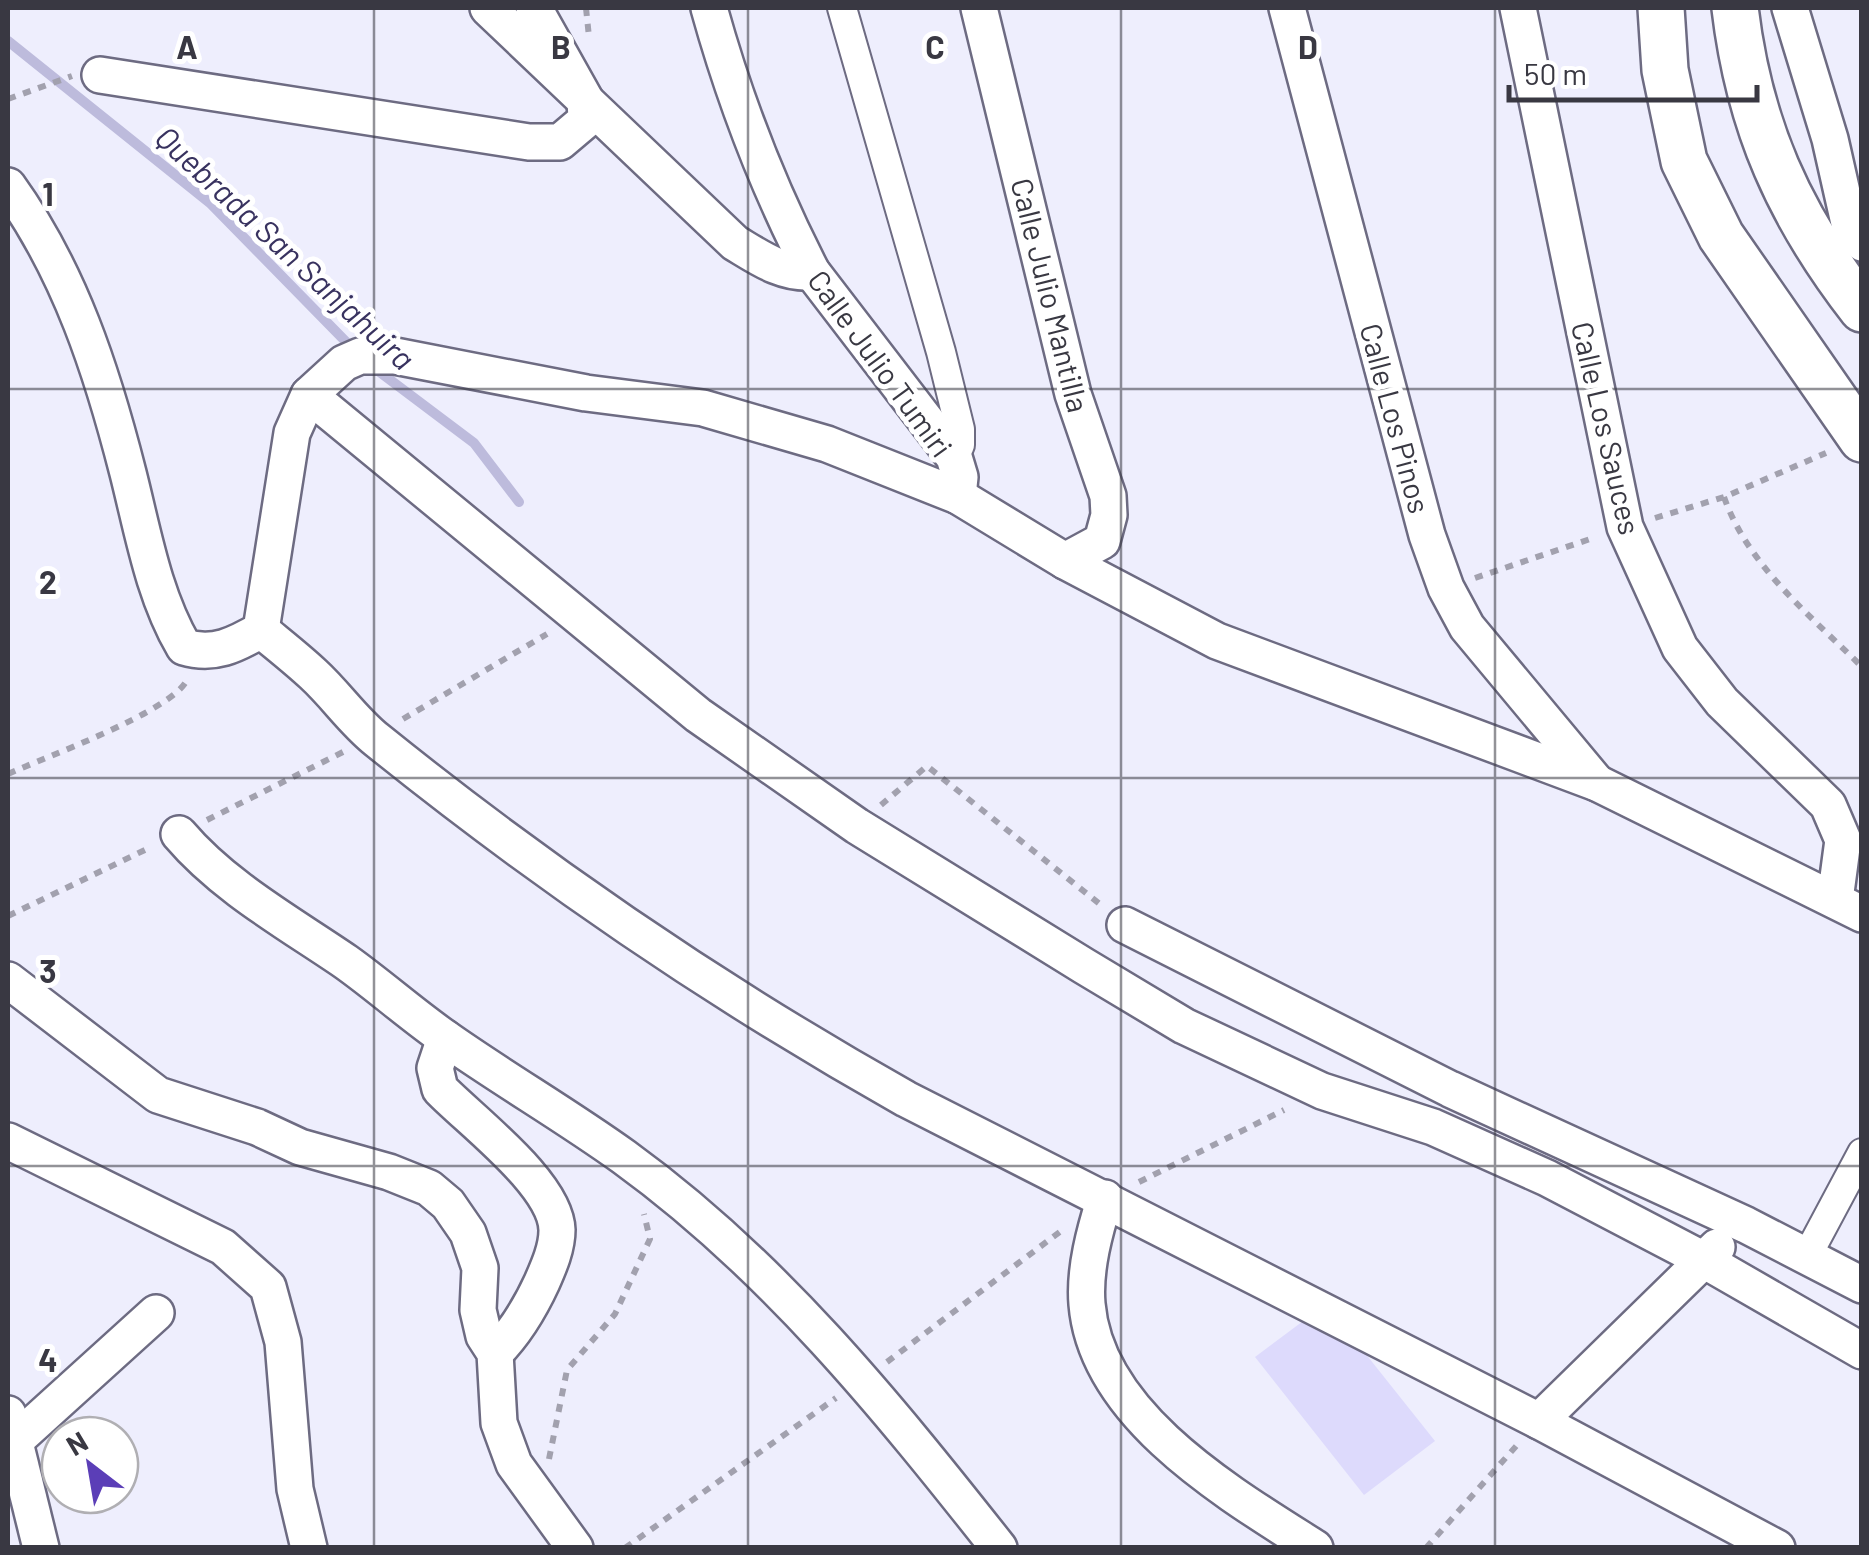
<svg xmlns="http://www.w3.org/2000/svg" width="1869" height="1555" viewBox="0 0 1869 1555" font-family="Barlow,sans-serif">
	<style>
		.pitch { fill: #dddafc }
		.lines { fill: none; stroke-linecap: round; stroke-linejoin: round }
		.stream { stroke: #bdbbdc; stroke-width: 10 }
		.pedestrian-casing { stroke: #6d6b82; stroke-width: 32 }
		.minor-casing { stroke: #6d6b82; stroke-width: 40 }
		.tertiary-casing { stroke: #6d6b82; stroke-width: 50 }
		.path { stroke: #a2a1ae; stroke-width: 6; stroke-dasharray: 8 8; stroke-linecap: butt }
		.pedestrian { stroke: #fff; stroke-width: 28 }
		.minor { stroke: #fff; stroke-width: 35 }
		.tertiary { stroke: #fff; stroke-width: 45 }
		.grid { fill: none; stroke: #393842; stroke-width: 2.5; stroke-opacity: 0.55 }
		.labels { text-anchor: middle; dominant-baseline: central; stroke-width: 10; stroke-linejoin: round; paint-order: stroke }
		.street-label { font-size: 30px; fill: #393842; stroke: #fff }
		.water-label { font-size: 32px; font-style: italic; fill: #38325f; stroke: #fff }
		.grid-label { font-size: 32px; text-anchor: middle; font-weight: bold; fill: #393842; stroke: #fff; stroke-width: 10; stroke-linejoin: round; paint-order: stroke }
	</style>
	<rect width="100%" height="100%" fill="#eeeefd"/>
	<polygon class="pitch" points="1326,1304 1435,1441 1364,1495 1255,1357"/>
	<g class="lines">
		<g class="stream">
			<polyline points="8,41 210,203 356,352"/>
			<polyline points="373,367 474,443 519,502"/>
		</g>
		<g class="pedestrian-casing">
			<g id="pedestrian">
				<polyline points="842,8 941,352 960,429 960,445 954,457"/>
				<polyline points="1807,1256 1862,1153"/>
			</g>
		</g>
		<g class="minor-casing">
			<g id="minor">
				<path d="M488,8L735,243C760,258 782,274 812,272"/>
				<path d="M709,8C734,98 769,189 812,272L954,457L960,477L958,496"/>
				<polyline points="979,8 1073,394 1108,496 1109,515 1102,541 1065,561"/>
				<polyline points="1287,8 1427,535 1446,588 1467,627 1597,783"/>
				<polyline points="1518,8 1625,527 1680,648 1722,702 1828,805 1843,840 1835,900"/>
				<polyline points="1790,8 1830,139 1851,232 1862,243"/>
				<polyline points="100,75 529,142 560,142 586,120 585,99 534,8"/>
				<path d="M8,186C70,272 102,371 128,473C143,532 153,594 184,647C214,656 235,645 261,630L292,433L309,395L344,363L360,356H395L586,393L703,408L827,444L958,496L1065,561L1217,641L1597,783L1862,914"/>
				<polyline points="309,395 698,715 857,826 1084,966 1184,1026 1322,1091 1433,1127 1547,1178 1702,1259 1862,1351"/>
				<path d="M261,630C279,645 297,659 313,674C336,695 353,721 377,740C542,873 721,995 906,1099L1539,1421L1777,1548"/>
				<path d="M179,834C224,887 289,923 346,962C381,987 413,1016 448,1040C505,1080 567,1116 624,1157C773,1265 886,1405 999,1548"/>
				<polyline points="1125,925 1450,1089 1746,1225 1862,1285"/>
				<polyline points="8,980 158,1095 257,1127 300,1147 389,1172 429,1188 448,1204 468,1233 480,1268 478,1310 484,1336 495,1353 499,1423 514,1464 575,1548"/>
				<path d="M445,1038L435,1068L440,1089C471,1121 556,1184 557,1230C557,1248 549,1266 542,1282C530,1308 515,1333 495,1353"/>
				<polyline points="8,1141 223,1247 268,1287 283,1342 295,1489 309,1548"/>
				<path d="M1105,1198C1095,1230 1084,1269 1087,1304C1096,1416 1230,1494 1315,1548"/>
				<polyline points="8,1414 41,1548"/>
				<polyline points="1539,1421 1717,1247"/>
				<polyline points="17,1439 156,1313"/>
			</g>
		</g>
		<g class="tertiary-casing">
			<g id="tertiary">
				<polyline points="1661,8 1665,70 1684,161 1721,236 1862,439"/>
				<path d="M1735,8C1749,126 1789,215 1862,309"/>
			</g>
		</g>
		<g class="path">
			<polyline points="586,8 589,37"/>
			<polyline points="8,99 72,76"/>
			<path d="M1724,497C1748,566 1811,616 1862,667"/>
			<polyline points="1655,518 1724,497 1826,453"/>
			<polyline points="1475,578 1596,537"/>
			<polyline points="403,719 547,634"/>
			<path d="M8,774C45,757 171,712 187,680"/>
			<polyline points="881,805 927,766 1101,905"/>
			<polyline points="207,820 343,752"/>
			<polyline points="8,916 151,847"/>
			<polyline points="1139,1182 1284,1110"/>
			<polyline points="887,1362 1061,1231"/>
			<polyline points="549,1459 567,1370 615,1314 650,1239 644,1214"/>
			<polyline points="625,1548 836,1398"/>
			<polyline points="1426,1548 1518,1444"/>
		</g>
		<use href="#pedestrian" class="pedestrian"/>
		<use href="#minor" class="minor"/>
		<use href="#tertiary" class="tertiary"/>
	</g>
	<path class="grid" d="M374,8V1548M748,8V1548M1121,8V1548M1495,8V1548M8,389H1862M8,778H1862M8,1166H1862"/>
	<g class="labels">
		<g class="street-label">
			<text transform="translate(1051 295) rotate(76)">Calle Julio Mantilla</text>
			<text transform="translate(881 363) rotate(54)">Calle Julio Tumiri</text>
			<text transform="translate(1396 418) rotate(75)">Calle Los Pinos</text>
			<text transform="translate(1607 428) rotate(77)">Calle Los Sauces</text>
		</g>
		<g class="water-label">
			<text transform="translate(286 247) rotate(43)">Quebrada San Sanjahuira</text>
		</g>
	</g>
	<g class="grid-label">
		<text x="187" y="59">A</text>
		<text x="561" y="59">B</text>
		<text x="935" y="59">C</text>
		<text x="1308" y="59">D</text>
		<text x="48" y="206">1</text>
		<text x="48" y="594">2</text>
		<text x="48" y="983">3</text>
		<text x="48" y="1372">4</text>
	</g>
	<rect width="1869" height="1555" fill="none" stroke="#393842" stroke-width="20"/>
	<g transform="translate(90 1465) rotate(329)"><circle r="48" fill="#ffffff" stroke="#b0afb3" stroke-width="2.5"/>
	<path d="M0-8L18 38L0 25L-18 38Z" fill="#5b3eb7"/>
	<text y="-15" font-size="28" font-weight="bold" text-anchor="middle" fill="#393842">N</text>
	</g>
	<path d="M1509 85v15h248v-15" fill="none" stroke="#393842" stroke-width="5"/>
	<text x="1524" y="85" font-size="30" fill="#393842" stroke="#ffffff" stroke-width="8" paint-order="stroke">50 m</text>
</svg>
